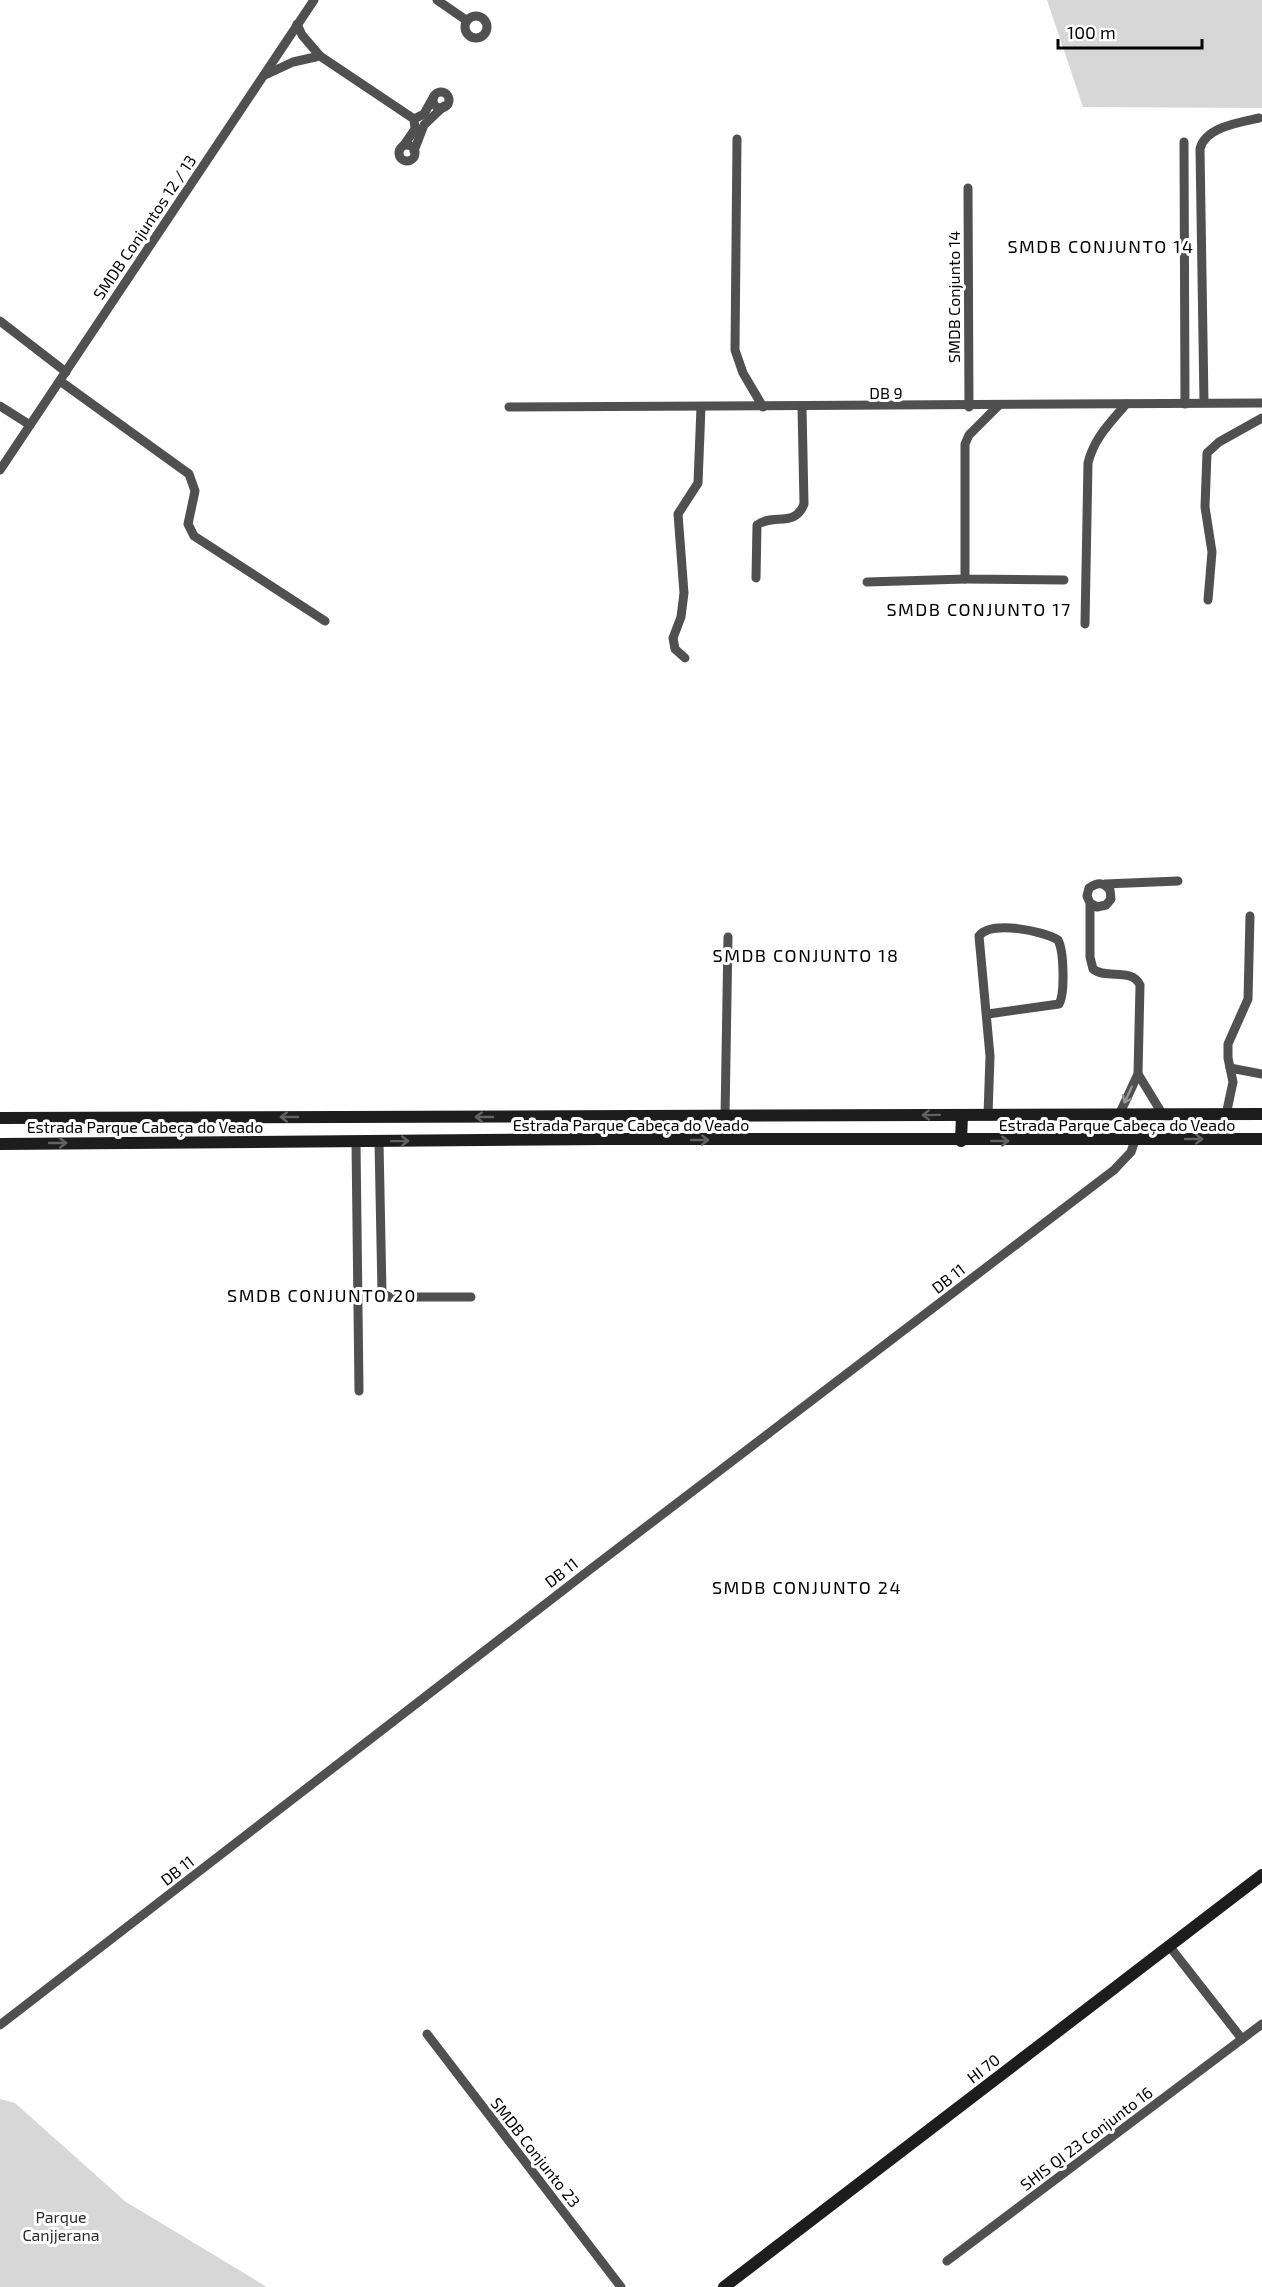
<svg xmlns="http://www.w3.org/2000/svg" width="1262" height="2287" viewBox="0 0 1262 2287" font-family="'Exo 2',sans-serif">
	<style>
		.green { fill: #d7d7d7 }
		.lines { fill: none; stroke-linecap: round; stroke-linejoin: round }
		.street { stroke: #505050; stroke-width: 9 }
		.secondary { stroke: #1d1d1d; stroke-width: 12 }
		.oneway { stroke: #969696 }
		.oneway2 { stroke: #616161 }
		.labels { text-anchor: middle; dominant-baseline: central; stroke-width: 6; stroke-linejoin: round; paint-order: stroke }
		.street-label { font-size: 16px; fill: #000; stroke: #fff }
		.park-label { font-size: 16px; fill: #2e2e2e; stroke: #fff }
		.neighbourhood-label { font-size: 18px; letter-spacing: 1.5px; fill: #000; stroke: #fff }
	</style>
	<rect width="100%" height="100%" fill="#fff"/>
	<g class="green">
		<polygon points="1047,0 1262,0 1262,108 1083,107"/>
		<polygon points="0,2099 15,2103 126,2202 267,2287 0,2287"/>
	</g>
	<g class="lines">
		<g class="street">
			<polyline points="437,0 466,20"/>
			<circle cx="476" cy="27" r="11"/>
			<polyline points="297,24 302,35 320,56"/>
			<polyline points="265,75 293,62 320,56 414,119 415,129 404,145"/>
			<circle cx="441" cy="100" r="8"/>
			<polyline points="414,119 424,114 434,96"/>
			<polyline points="737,139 735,350 743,373 763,407"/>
			<polyline points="1184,142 1185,404"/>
			<circle cx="407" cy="153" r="8"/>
			<polyline points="414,151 424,125 444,106"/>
			<polyline points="968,188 969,407"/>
			<polyline points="0,321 66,372"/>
			<polyline points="60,381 189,474 195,491 188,524 194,536 325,621"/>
			<path d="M1204,402L1200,149C1205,127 1241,122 1259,118"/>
			<polyline points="999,405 969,435 965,444 965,579 1064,580"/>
			<polyline points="0,406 30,425"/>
			<polyline points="509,407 1262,403"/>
			<polyline points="0,470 314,0"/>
			<path d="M756,578L757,525C773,513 795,528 804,504L802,407"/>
			<polyline points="867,582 965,579"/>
			<polyline points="1208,600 1212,552 1205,507 1207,453 1219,442 1262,418"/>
			<path d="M1085,624L1088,463C1094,438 1110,423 1126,404"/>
			<polyline points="685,658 675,649 673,638 681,617 684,593 678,514 698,483 701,407"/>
			<polyline points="1105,884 1178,881"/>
			<path d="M1090,903L1097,907L1106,905L1111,899L1110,890C1103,882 1098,882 1089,888L1087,896L1090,903V957L1093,969C1106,980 1132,967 1140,985L1138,1074L1119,1115"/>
			<path d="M988,1014L1059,1004C1065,994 1064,951 1058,940C1044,931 991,920 979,936L990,1056L988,1115"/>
			<polyline points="1230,1068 1262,1074"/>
			<polyline points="1138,1074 1163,1115"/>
			<polyline points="1226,1115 1233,1082 1228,1058 1228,1044 1248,999 1250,916"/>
			<polyline points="725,1117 728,937"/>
			<polyline points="356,1142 359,1391"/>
			<polyline points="379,1142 382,1293 389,1297 471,1297"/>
			<polyline points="1170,1947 1242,2039"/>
			<polyline points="0,2025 592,1568 1114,1170 1131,1152 1135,1140"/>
			<polyline points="427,2034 621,2287"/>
			<polyline points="947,2261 1262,2024"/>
		</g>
		<g class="secondary">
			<polyline points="0,1118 1262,1114"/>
			<polyline points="961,1141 962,1115"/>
			<polyline points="0,1144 603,1139 1262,1139"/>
			<polyline points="724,2287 1262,1875"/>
		</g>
	</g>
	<defs><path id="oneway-shaft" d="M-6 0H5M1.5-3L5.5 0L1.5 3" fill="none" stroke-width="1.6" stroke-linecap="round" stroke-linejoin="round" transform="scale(1.5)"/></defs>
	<use class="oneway" href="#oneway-shaft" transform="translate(1128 1095) rotate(115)"/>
	<g class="oneway2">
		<use href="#oneway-shaft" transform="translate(931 1115) rotate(179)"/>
		<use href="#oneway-shaft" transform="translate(289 1117) rotate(180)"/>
		<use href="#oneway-shaft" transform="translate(484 1117) rotate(180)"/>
		<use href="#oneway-shaft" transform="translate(1194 1139)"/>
		<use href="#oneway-shaft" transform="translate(700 1140)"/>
		<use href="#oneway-shaft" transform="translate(400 1141) rotate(-1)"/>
		<use href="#oneway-shaft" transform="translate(1000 1141)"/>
		<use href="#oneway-shaft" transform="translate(58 1143)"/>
	</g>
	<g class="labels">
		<g class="street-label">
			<text transform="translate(144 227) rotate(-56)">SMDB Conjuntos 12 / 13</text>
			<text transform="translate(953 297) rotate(-90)">SMDB Conjunto 14</text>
			<text x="886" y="392">DB 9</text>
			<text x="631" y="1124">Estrada Parque Cabeça do Veado</text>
			<text x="1117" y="1124">Estrada Parque Cabeça do Veado</text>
			<text x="145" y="1126">Estrada Parque Cabeça do Veado</text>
			<text transform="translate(948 1278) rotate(-38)">DB 11</text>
			<text transform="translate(561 1572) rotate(-38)">DB 11</text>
			<text transform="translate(177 1870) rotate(-38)">DB 11</text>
			<text transform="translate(983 2068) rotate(-38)">HI 70</text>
			<text transform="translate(1086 2138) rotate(-37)">SHIS QI 23 Conjunto 16</text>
			<text transform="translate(536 2152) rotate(52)">SMDB Conjunto 23</text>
		</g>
		<g class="park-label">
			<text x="61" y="2216">Parque<tspan x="61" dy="18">Canjjerana</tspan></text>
		</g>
		<g class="neighbourhood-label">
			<text x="1101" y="246">SMDB CONJUNTO 14</text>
			<text x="979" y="609">SMDB CONJUNTO 17</text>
			<text x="806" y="955">SMDB CONJUNTO 18</text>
			<text x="322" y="1295">SMDB CONJUNTO 20</text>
			<text x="807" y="1587">SMDB CONJUNTO 24</text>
		</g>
	</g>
	<path d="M1058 39v9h144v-9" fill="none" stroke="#000000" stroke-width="3"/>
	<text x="1067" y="39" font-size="18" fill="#000000" stroke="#ffffff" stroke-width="4.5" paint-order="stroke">100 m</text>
</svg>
